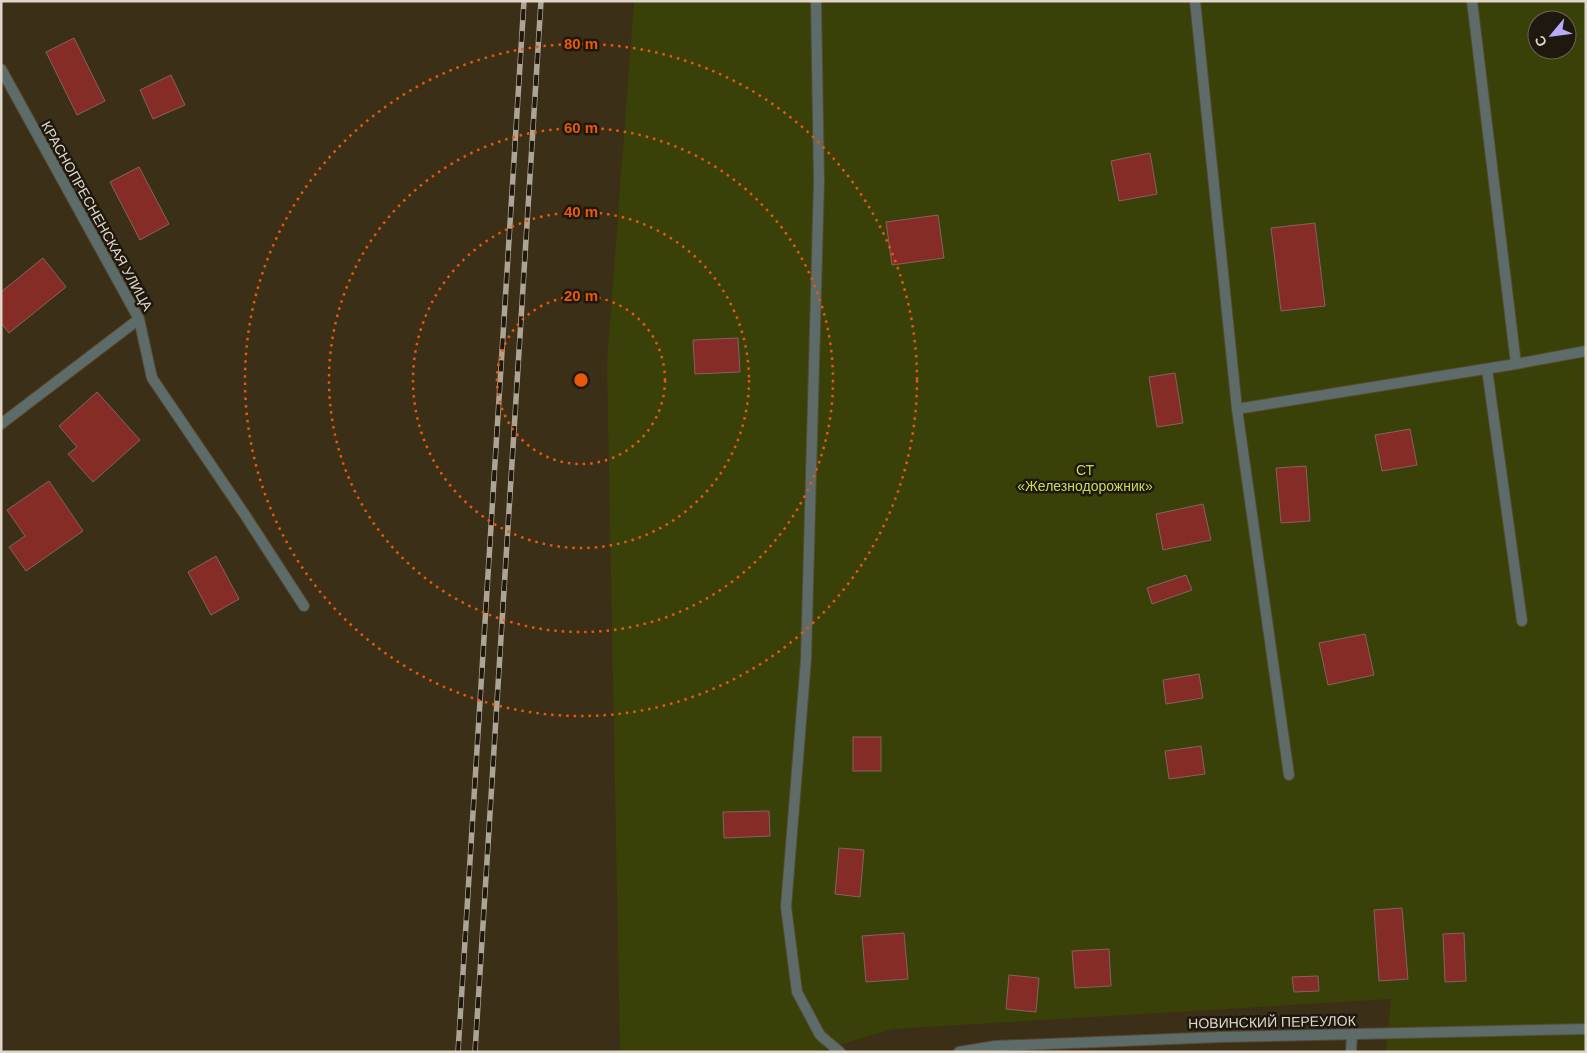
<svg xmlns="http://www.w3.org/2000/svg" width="1587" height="1053" viewBox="0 0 1587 1053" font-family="Arial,sans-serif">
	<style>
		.green { fill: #394108; fill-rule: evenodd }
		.building { fill: #852c27; stroke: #846360 }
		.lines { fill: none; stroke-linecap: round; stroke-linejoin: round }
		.service-casing { stroke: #564a33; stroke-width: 12 }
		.minor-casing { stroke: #564a33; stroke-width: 12 }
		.service { stroke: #5d6c68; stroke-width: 10 }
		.minor { stroke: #5d6c68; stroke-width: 10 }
		.rail-casing { stroke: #ada493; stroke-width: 5.5 }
		.rail { stroke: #1e180e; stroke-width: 4; stroke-dasharray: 11; stroke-linecap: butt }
		.ring { fill: none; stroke: #e8590c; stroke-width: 2.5; stroke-dasharray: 2.5 5 }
		.labels { text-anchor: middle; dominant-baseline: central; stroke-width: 5; stroke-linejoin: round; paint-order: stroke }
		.street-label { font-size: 14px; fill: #dfd7c9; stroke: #1e180e }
		.park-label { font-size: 14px; fill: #c7db5c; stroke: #1e180e }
		.centre { fill: #e8590c; stroke: #1e180e; stroke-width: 2.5 }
		.ring-label { font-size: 15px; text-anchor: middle; font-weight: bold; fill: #e8590c; stroke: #1e180e; stroke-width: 5; stroke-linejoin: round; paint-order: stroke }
	</style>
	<rect width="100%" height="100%" fill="#3c2f17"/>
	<path class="green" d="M634,1H1586V1052H1386L1391,999L893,1029L816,1052H620L607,364ZM1537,20H1567V50H1537Z"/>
	<g class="building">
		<polygon points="74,38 105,101 77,115 46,52"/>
		<polygon points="171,75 185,105 153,119 140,90"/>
		<polygon points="1150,153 1157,194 1119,201 1111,161"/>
		<polygon points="139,167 169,224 140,240 110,182"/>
		<polygon points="938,215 944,258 892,265 886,222"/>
		<polygon points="1315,223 1325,306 1281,311 1271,228"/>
		<polygon points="43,258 66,287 9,333 1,323 1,292"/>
		<polygon points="738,338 740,372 695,374 693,340"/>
		<polygon points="1175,373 1183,423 1157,427 1149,377"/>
		<polygon points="97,392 140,440 93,482 68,454 77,447 59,426"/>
		<polygon points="1410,429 1417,465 1382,471 1375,435"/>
		<polygon points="1306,466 1310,521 1281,523 1276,468"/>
		<polygon points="49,481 83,531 26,571 9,547 25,536 7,510"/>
		<polygon points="1203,504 1211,540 1163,550 1156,514"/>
		<polygon points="216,556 239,599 211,615 188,572"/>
		<polygon points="1186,575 1192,590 1152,604 1147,588"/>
		<polygon points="1365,634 1374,675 1328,685 1319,643"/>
		<polygon points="1199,674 1203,698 1166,704 1163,680"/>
		<rect x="853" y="737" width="28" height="34"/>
		<polygon points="1201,746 1205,774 1169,779 1165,751"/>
		<polygon points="769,811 770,836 724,838 723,812"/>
		<polygon points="839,848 864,850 860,897 835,894"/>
		<polygon points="1402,908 1408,979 1379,981 1374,910"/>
		<polygon points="904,933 908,979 866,982 862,936"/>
		<polygon points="1464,933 1466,981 1445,982 1443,934"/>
		<polygon points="1109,949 1111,986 1075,988 1072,951"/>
		<polygon points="1009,975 1039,978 1036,1012 1006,1009"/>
		<polygon points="1318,976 1319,991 1294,992 1292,977"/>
	</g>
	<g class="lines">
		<g class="service-casing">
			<g id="service">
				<polyline points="816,1 819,181 806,659 786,907 797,992 820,1035 840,1052"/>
				<polyline points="1195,1 1237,409 1289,775"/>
				<polyline points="1472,1 1516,364 1586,351"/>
				<polyline points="1237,409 1516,364"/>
			</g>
		</g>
		<g class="minor-casing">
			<g id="minor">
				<polyline points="1,69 139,319 152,378 245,515 304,606"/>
				<polyline points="1487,369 1522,621"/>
				<polyline points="1,424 139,319"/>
				<polyline points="959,1052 995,1046 1221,1037 1586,1029"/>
				<polyline points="1351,1052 1352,1034"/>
			</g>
		</g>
		<use href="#service" class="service"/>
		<use href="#minor" class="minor"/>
		<g class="rail-casing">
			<g id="rail">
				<polyline points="458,1052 524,1"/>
				<polyline points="475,1052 541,1"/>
			</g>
		</g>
		<use href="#rail" class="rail"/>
	</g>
	<g class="ring">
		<circle cx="581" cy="380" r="84"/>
		<circle cx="581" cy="380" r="168"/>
		<circle cx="581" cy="380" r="252"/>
		<circle cx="581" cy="380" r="336"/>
	</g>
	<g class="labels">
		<g class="street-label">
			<text transform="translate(97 216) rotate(61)">КРАСНОПРЕСНЕНСКАЯ УЛИЦА</text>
			<text transform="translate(1272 1022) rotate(-1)">НОВИНСКИЙ ПЕРЕУЛОК</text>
		</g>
		<g class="park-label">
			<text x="1085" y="470">СТ<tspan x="1085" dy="16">«Железнодорожник»</tspan></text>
		</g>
	</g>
	<circle cx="581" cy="380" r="8" class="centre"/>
	<g class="ring-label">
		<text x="581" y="49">80 m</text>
		<text x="581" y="133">60 m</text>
		<text x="581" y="217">40 m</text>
		<text x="581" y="301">20 m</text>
	</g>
	<rect width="1587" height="1053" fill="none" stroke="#dfd7c9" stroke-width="5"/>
	<g transform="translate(1552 35) rotate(241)"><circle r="24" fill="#1e180e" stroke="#6b6459"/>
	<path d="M0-4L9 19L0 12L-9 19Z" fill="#b9abf7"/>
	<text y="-8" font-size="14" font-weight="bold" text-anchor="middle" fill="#dfd7c9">С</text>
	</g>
</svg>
